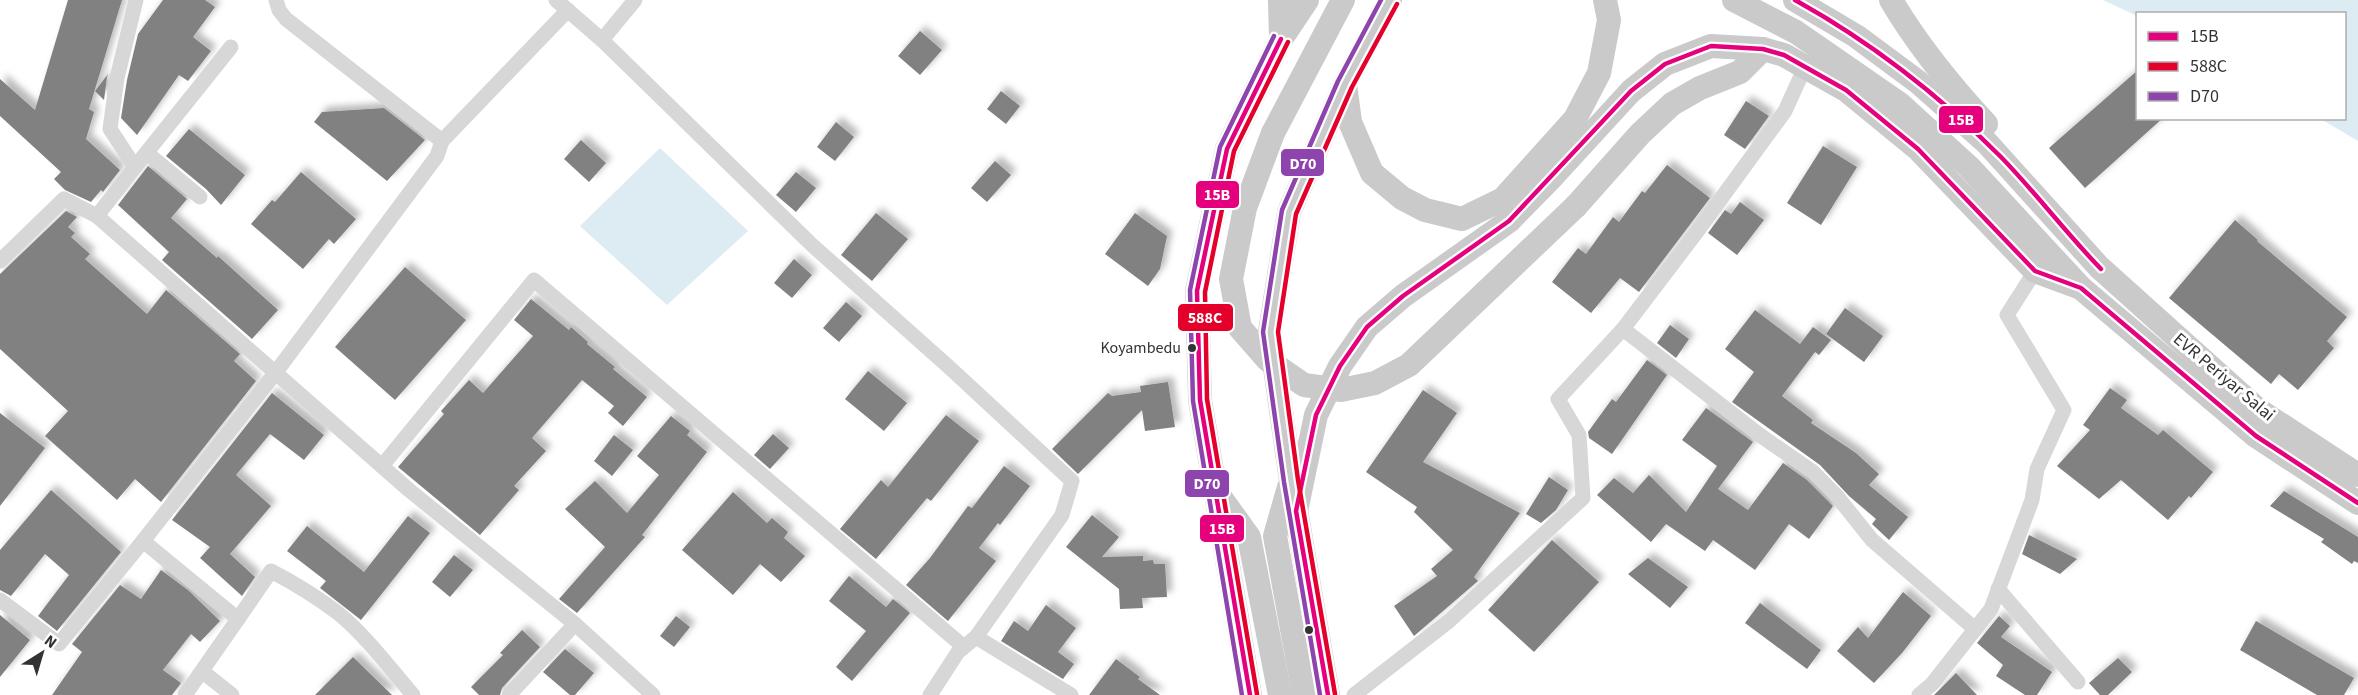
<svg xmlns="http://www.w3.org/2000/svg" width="2358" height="695" viewBox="0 0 2358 695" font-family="'Source Sans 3',sans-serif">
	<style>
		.water { fill: #ddebf3 }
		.building { fill: #818181; filter: url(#shadow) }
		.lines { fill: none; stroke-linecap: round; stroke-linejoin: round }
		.minor { stroke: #d7d7d7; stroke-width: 15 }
		.primary { stroke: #cacaca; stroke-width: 24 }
		.primary-bridge { stroke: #cacaca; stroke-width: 24 }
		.bus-1-casing { stroke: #fff; stroke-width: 9 }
		.bus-2-casing { stroke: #fff; stroke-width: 9 }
		.bus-3-casing { stroke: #fff; stroke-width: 9 }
		.bus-1 { stroke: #e5007d; stroke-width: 4.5 }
		.bus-2 { stroke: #e4002b; stroke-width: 4.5 }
		.bus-3 { stroke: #8e44ad; stroke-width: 4.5 }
		.bus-dot { fill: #333; stroke: #fff; stroke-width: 2 }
		.labels { text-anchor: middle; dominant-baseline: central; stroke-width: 6; stroke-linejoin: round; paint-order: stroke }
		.bus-label { font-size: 16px; fill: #333; stroke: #fff; text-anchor: end }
		.street-label { font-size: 18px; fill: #333; stroke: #fff }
		.line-badge { stroke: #fff; stroke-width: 2 }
		.badge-label { font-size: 16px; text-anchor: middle; font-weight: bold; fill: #fff }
	</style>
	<defs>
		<filter id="shadow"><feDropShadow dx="5.5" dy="-5.5" stdDeviation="3" flood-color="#0004"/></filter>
	</defs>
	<rect width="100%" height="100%" fill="#fff"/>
	<g class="water">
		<polygon points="2103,0 2358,0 2358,141 2321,119 2344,118 2344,14 2138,14 2137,16"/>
		<polygon points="660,148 748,231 667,305 580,226"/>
	</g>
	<g class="building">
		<polygon points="68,0 122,0 89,109 94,112 86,139 120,170 103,192 101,190 91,202 65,190 54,179 61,172 0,116 0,79 35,110"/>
		<polygon points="163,0 205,0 215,7 193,37 211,51 188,81 179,75 137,135 121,118 127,80 138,34"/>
		<polygon points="920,31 942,50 920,75 898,56"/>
		<polygon points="2138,70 2138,118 2163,118 2085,188 2049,148"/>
		<polygon points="108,74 107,77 104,100 95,91"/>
		<polygon points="1001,91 1020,106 1006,124 987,109"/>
		<polygon points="1746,101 1769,116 1745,149 1724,135"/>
		<polygon points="384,108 425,140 387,181 314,122 322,112"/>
		<polygon points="836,122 854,137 835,161 817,147"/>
		<polygon points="189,129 245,175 221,205 206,189 166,156"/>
		<polygon points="581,140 606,163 589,182 564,159"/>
		<polygon points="1823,146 1857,167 1821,225 1787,203"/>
		<polygon points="995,161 1011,175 987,202 971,188"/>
		<polygon points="1667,165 1710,198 1639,292 1620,278 1591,313 1552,282 1578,248 1586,254 1613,217 1619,222 1642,191 1645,193"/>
		<polygon points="148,166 187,199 171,218 217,258 218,256 278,310 252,339 162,260 169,252 118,205"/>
		<polygon points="301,172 356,219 334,244 329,239 303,269 251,224 272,200 275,202"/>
		<polygon points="796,172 816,188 796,212 776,195"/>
		<polygon points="1740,202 1764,220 1737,255 1708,233 1725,210 1731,214"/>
		<polygon points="66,211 77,217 68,227 75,233 71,237 90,254 85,259 147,314 166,290 240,354 234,361 256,381 161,502 135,479 117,500 45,436 68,411 0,349 0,274"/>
		<polygon points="876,213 908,239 872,281 841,255"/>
		<polygon points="1135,213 1167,236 1160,269 1148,286 1105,254"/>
		<polygon points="2235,220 2258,240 2257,241 2347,317 2327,341 2334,348 2298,390 2279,374 2271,384 2169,298"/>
		<polygon points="794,259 812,275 792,298 774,283"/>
		<polygon points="405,267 466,320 395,400 335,347"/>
		<polygon points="531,299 569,330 571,327 588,342 587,344 615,367 613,369 647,397 623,426 608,413 614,406 582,380 532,438 546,451 514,486 519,490 480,535 398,467 444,414 441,411 469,380 483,393 533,336 514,320"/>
		<polygon points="846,302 862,316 839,342 823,328"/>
		<polygon points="1845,308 1883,336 1864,362 1826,334"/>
		<polygon points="1755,310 1800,344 1813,327 1831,340 1819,355 1815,352 1782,396 1813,420 1811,423 1856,453 1879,474 1869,485 1908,517 1889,540 1872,524 1876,519 1849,496 1820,465 1732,402 1754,372 1725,349"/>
		<polygon points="1670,325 1689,339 1676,358 1657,343"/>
		<polygon points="1647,360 1667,375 1612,454 1589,438 1588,432 1612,399 1616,402"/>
		<polygon points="868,371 907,403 884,431 845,399"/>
		<polygon points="1168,382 1175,427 1145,431 1142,410 1078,474 1052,449 1108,393 1112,396 1141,392 1140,386"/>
		<polygon points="2110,388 2127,400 2121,408 2158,435 2163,430 2213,472 2191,498 2189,496 2168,520 2121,480 2099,499 2057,466 2090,430 2083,425"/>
		<polygon points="1423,390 1457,413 1423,462 1520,513 1474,577 1478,581 1414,636 1394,606 1437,576 1431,569 1453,550 1414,512 1417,507 1366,472"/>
		<polygon points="272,393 324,435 304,460 270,434 236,475 271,506 230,554 255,577 242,596 200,558 210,547 172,520"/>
		<polygon points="1706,408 1753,442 1718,489 1748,510 1783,463 1807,480 1833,506 1809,539 1789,524 1755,570 1713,540 1705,551 1666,524 1651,542 1597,495 1614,478 1633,493 1649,475 1686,512 1717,466 1682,440"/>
		<polygon points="0,413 45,448 0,506"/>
		<polygon points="946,415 979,441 931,501 927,498 876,559 840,529 881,480 888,487"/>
		<polygon points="671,416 690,431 687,435 707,452 642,535 645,537 577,613 559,599 605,547 565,509 595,481 627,513 659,475 637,456"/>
		<polygon points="773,434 789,448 770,469 754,455"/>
		<polygon points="614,435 633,450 612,476 594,461"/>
		<polygon points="1004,466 1030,486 1000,525 998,523 979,548 996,561 948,621 906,585 930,558 968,506 972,508"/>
		<polygon points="1549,477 1568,490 1556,510 1541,523 1526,514"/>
		<polygon points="51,490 121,552 57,631 38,616 69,575 45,554 11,596 0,590 0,550"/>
		<polygon points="2284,491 2358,537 2358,563 2354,561 2352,564 2321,542 2324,539 2270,506"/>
		<polygon points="733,492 767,523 772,518 788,532 784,538 805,556 781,582 760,564 733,595 682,550"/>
		<polygon points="1092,515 1119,537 1102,557 1143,556 1143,561 1153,560 1154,564 1165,564 1167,597 1142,598 1143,608 1120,609 1119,589 1066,547"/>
		<polygon points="408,516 430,533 361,620 320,588 326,581 287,551 307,526 364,572"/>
		<polygon points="2029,535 2077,559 2060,574 2022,554"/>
		<polygon points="1552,540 1599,582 1534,652 1488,610"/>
		<polygon points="454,555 473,570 450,597 432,582"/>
		<polygon points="1648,558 1688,587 1670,608 1628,574"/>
		<polygon points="161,570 188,590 220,621 200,642 191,634 163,670 181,683 172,695 52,695 82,652 72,644 120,585 141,599"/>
		<polygon points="849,576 886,607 893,599 910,613 852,681 836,667 866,631 829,601"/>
		<polygon points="1903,592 1931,616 1902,653 1874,683 1837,651 1858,627 1868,638"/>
		<polygon points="1760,603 1821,650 1807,669 1745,623"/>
		<polygon points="1046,605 1076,628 1058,652 1074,664 1063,679 1001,641 1014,621 1028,631"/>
		<polygon points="0,615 30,640 0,677"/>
		<polygon points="676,616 690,627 674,647 660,636"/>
		<polygon points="1999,616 2010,626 2001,637 2052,672 2037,695 2025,695 1996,676 2003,665 1977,643"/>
		<polygon points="2256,621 2354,678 2344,695 2317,695 2240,650"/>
		<polygon points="522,630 540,647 502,688 500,695 479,695 471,687 503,655 500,653"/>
		<polygon points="565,649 594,673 575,695 570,695 543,672"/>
		<polygon points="353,657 392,695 315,695"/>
		<polygon points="2118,658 2132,672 2108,695 2100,695 2089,683"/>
		<polygon points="1116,659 1140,677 1138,679 1160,695 1089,695"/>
		<polygon points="1956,673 1977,695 1934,695"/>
	</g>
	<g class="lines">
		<g class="minor">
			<polyline points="276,0 279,10 286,19 442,141"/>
			<polyline points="556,0 602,40 812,245 950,368 1072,481 1062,515 976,637 958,652 930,695"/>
			<polyline points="602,40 635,0"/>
			<polyline points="147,153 200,197"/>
			<polyline points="135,167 231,47"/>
			<polyline points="97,216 135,167 110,129 117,78 136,0"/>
			<polyline points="0,261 64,199 97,216 409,490 575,624 509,695"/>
			<polyline points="1623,329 1757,433 1813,472 1836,495 1872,540 1975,629"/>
			<polyline points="382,466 534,280 964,647"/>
			<polyline points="1998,589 2078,682"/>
			<polyline points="0,600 59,644 143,541"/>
			<polyline points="575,624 653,695"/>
			<polyline points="976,637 1071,695"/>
			<polyline points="203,672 232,695"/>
			<polyline points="185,695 238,619"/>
			<path d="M413,695C389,667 366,636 338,613C317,597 294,583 271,571L238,619L143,541L276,372L437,156L442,141L568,10"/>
			<polyline points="1354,695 1449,621 1583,498 1579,435 1558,399 1623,329 1696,233 1785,111 1805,67"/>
			<polyline points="1919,695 1932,684 1991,609 2032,500 2037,469 2064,410 2007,315 2035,271"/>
		</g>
		<g class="primary">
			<polyline points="1280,0 1281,39"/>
			<polyline points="1734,0 1796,32 1900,104 1969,167 2081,288 2256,436 2358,503"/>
			<polyline points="1795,0 1856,36 1918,82 1987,143 2099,267 2257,409 2358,475"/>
			<path d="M1891,0C1918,46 1950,85 1986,124"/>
			<polyline points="1345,84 1350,122 1372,173 1402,198 1425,210 1462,219 1503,199 1575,119 1599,73 1609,20 1605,0"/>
			<polyline points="1273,133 1343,0"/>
			<polyline points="1576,206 1640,134 1672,104 1700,88 1740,72 1763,49"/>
			<polyline points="1289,487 1275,536 1304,695"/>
			<polyline points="1218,494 1249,537 1280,695"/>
			<polyline points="1296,511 1316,415 1340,366 1367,327 1403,296 1509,221 1553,176 1631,91 1665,64 1711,46 1763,49 1784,55 1846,90 1918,149 2035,271 2081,288"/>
			<polyline points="1250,695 1200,400 1197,291 1227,149 1281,39 1307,0"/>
			<polyline points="1328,695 1291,481 1270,332 1289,212 1345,84 1390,0"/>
		</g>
		<polyline class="primary-bridge" points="1273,133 1245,208 1231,279 1240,328 1268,360 1304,385 1341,390 1375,383 1409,365 1576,206"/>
		<g class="bus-1-casing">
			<g id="bus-1">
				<path d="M1795,0C1871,42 1939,95 2001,157C2036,193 2066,233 2101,269"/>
				<polyline points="1250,695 1200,400 1197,291 1227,149 1281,39"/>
				<polyline points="1328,695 1296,511 1316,415 1340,366 1367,327 1403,296 1509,221 1631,91 1665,64 1711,46 1763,49 1784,55 1846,90 1918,149 2035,271 2081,288 2256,436 2358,503"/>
			</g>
		</g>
		<g class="bus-2-casing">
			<g id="bus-2">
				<polyline points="1257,694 1207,399 1205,292 1234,151 1288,42"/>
				<polyline points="1335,694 1298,480 1278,332 1296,214 1352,87 1397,4"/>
			</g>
		</g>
		<g class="bus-3-casing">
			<g id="bus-3">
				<polyline points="1242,695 1193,401 1190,290 1220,147 1274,36"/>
				<polyline points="1320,695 1284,482 1263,332 1282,210 1338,81 1381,0"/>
			</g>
		</g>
		<use href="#bus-1" class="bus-1"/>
		<use href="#bus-2" class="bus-2"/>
		<use href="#bus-3" class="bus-3"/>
	</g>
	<g class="bus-dot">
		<circle cx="1192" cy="348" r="5"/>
		<circle cx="1309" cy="630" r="5"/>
	</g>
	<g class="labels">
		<g class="bus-label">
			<text x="1181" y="348">Koyambedu</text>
		</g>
		<g class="street-label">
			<text transform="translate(2224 377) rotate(40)">EVR Periyar Salai</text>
		</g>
	</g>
	<g class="line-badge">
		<rect x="1938" y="105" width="46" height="29" rx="6" fill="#e5007d"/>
		<rect x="1280" y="148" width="45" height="29" rx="6" fill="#8e44ad"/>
		<rect x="1195" y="180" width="45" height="29" rx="6" fill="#e5007d"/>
		<rect x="1177" y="303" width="57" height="29" rx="6" fill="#e4002b"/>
		<rect x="1184" y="469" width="46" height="29" rx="6" fill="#8e44ad"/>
		<rect x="1199" y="514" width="46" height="29" rx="6" fill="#e5007d"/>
	</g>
	<g class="badge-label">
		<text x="1961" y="125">15B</text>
		<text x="1303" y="169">D70</text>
		<text x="1217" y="200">15B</text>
		<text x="1205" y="323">588C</text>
		<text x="1207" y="489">D70</text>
		<text x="1222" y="534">15B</text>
	</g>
	<rect x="2136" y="12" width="210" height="108" fill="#ffffff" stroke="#adadad" stroke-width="1.5"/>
	<rect x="2148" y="32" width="30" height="9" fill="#e5007d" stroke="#adadad" stroke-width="1.5"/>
	<text x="2190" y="42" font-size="18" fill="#333333">15B</text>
	<rect x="2148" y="62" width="30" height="9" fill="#e4002b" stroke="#adadad" stroke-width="1.5"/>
	<text x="2190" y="72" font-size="18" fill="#333333">588C</text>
	<rect x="2148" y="92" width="30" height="9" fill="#8e44ad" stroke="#adadad" stroke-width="1.5"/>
	<text x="2190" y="102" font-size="18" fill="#333333">D70</text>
	<g transform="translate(42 653) rotate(37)" stroke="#ffffff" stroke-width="4.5" paint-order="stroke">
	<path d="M0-4.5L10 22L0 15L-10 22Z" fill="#333333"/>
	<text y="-9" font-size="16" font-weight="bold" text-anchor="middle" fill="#333333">N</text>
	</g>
</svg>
